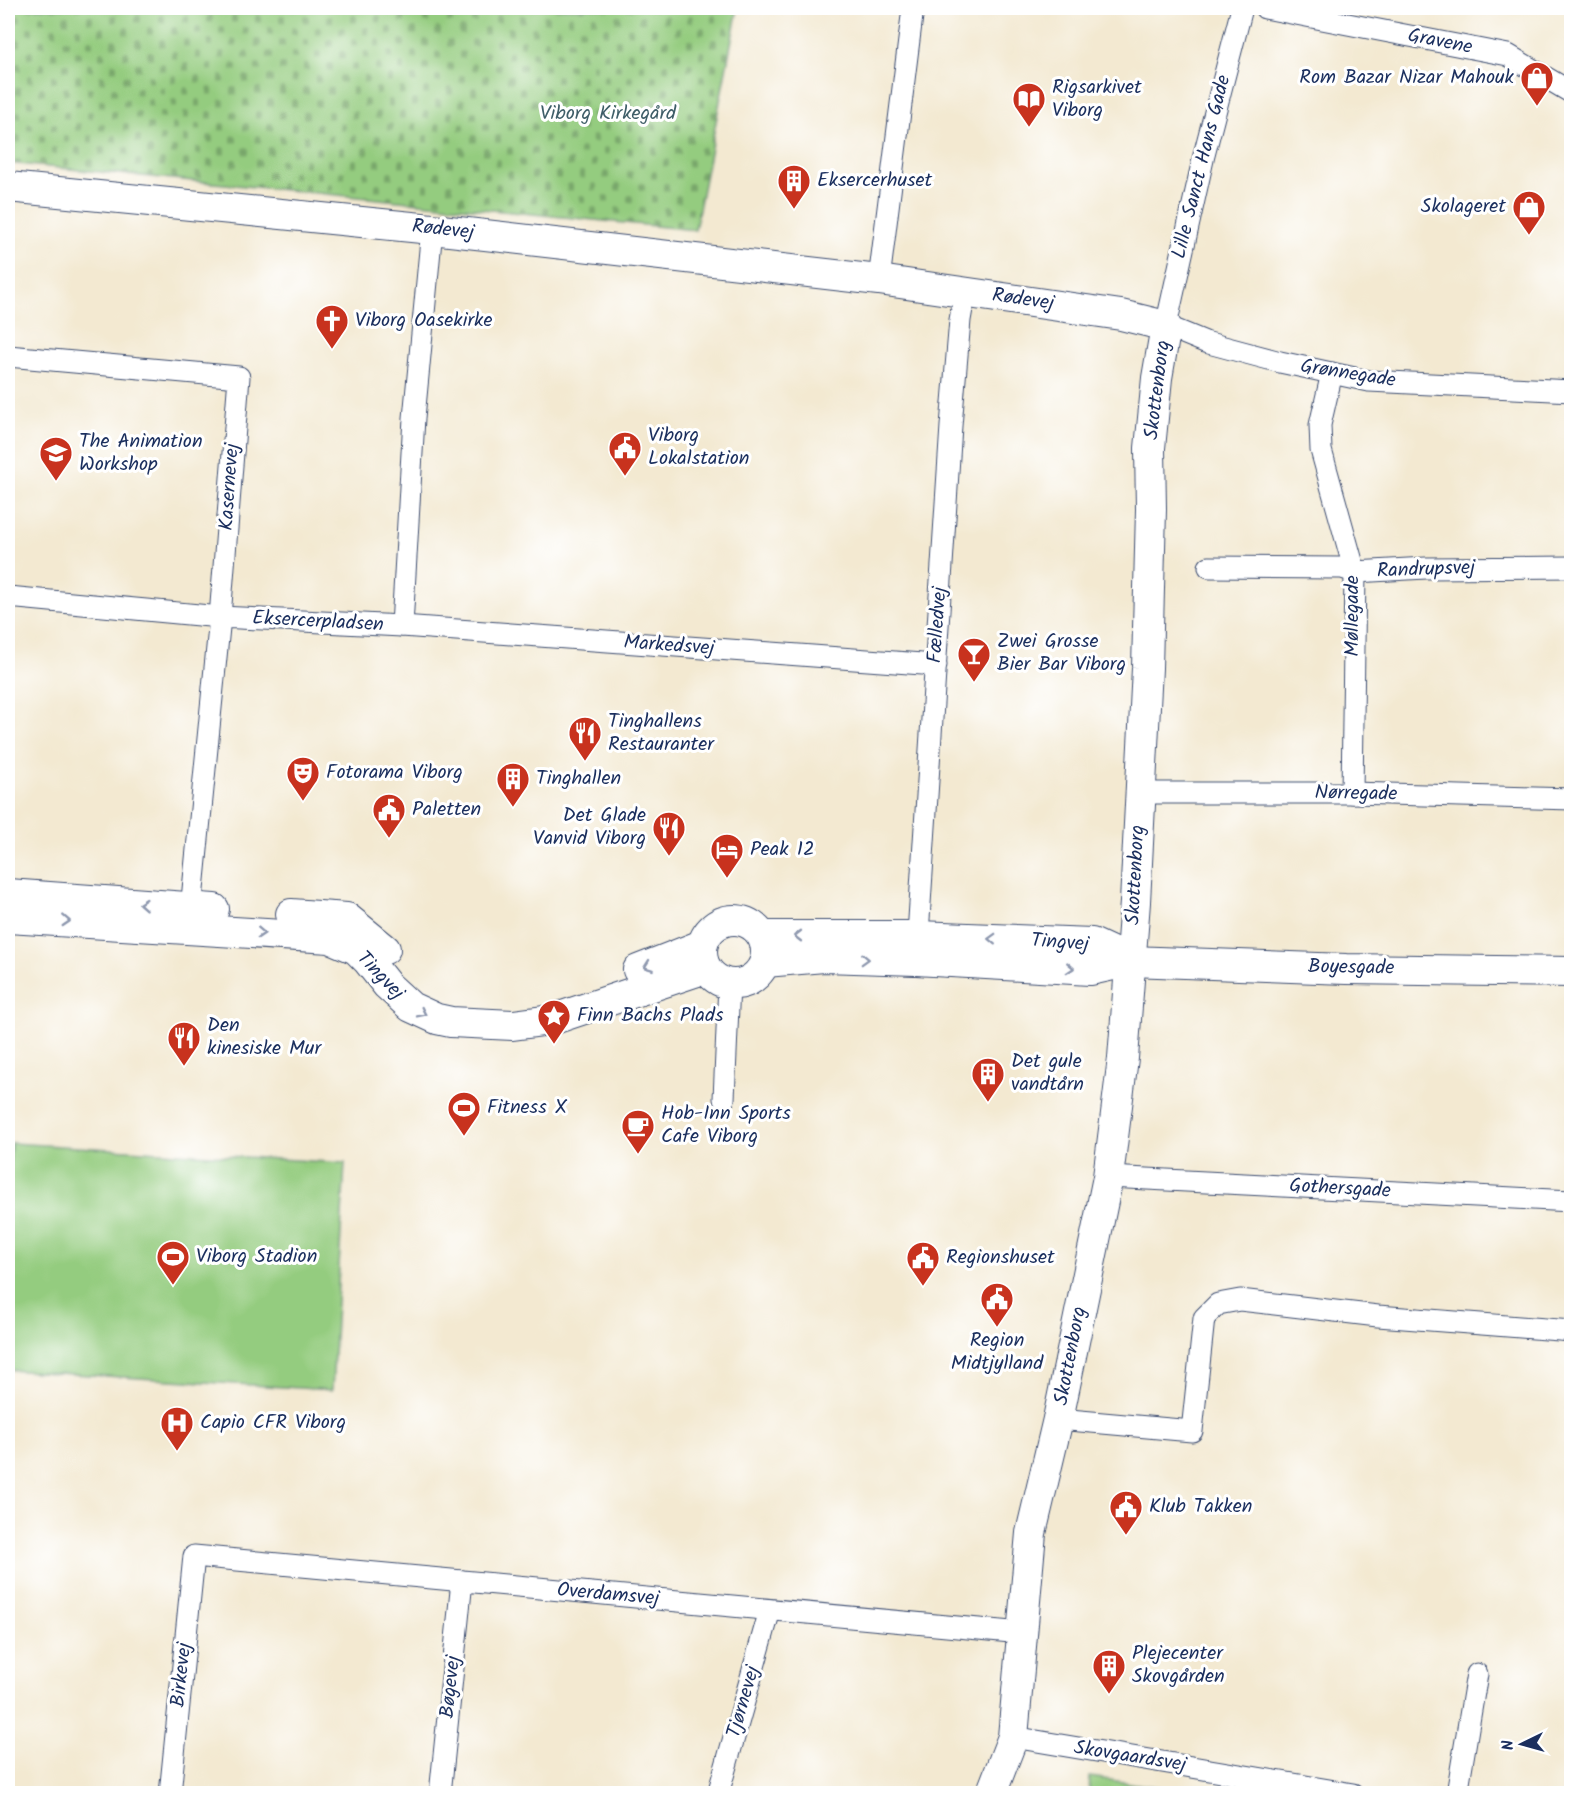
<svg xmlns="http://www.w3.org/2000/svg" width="1579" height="1801" viewBox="0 0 1579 1801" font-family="Kalam,sans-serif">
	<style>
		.grass { fill: #94cc7f; stroke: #587e6e; stroke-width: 1.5 }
		.cemetery { fill: url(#cemetery-stones); stroke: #587e6e; stroke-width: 1.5 }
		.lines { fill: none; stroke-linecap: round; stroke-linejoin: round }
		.street-casing { stroke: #3b4b6f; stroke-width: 23 }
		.secondary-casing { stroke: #3b4b6f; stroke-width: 32 }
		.street { stroke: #fff; stroke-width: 21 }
		.secondary { stroke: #fff; stroke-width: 30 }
		.oneway { stroke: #8d97ae }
		.labels { text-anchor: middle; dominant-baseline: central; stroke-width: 6; stroke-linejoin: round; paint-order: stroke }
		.street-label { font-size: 20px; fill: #1b2f5e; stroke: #fff }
		.poi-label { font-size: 20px; fill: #1b2f5e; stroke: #fff; text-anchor: start }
		.park-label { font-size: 20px; fill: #3f5e68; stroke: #fff }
	</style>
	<defs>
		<pattern id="cemetery-stones" width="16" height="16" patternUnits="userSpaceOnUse" patternTransform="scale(1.5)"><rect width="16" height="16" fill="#94cc7f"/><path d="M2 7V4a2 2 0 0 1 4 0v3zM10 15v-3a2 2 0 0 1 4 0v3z" fill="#78a66b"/></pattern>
	</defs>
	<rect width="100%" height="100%" fill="#fff"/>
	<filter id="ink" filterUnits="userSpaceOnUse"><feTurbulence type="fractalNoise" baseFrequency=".0167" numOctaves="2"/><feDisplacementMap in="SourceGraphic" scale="12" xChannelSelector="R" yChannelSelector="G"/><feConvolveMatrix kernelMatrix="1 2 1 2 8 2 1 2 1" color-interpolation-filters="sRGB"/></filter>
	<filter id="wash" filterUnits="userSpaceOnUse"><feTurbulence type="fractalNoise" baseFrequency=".008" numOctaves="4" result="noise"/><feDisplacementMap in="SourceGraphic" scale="24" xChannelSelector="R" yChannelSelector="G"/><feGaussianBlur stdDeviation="1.35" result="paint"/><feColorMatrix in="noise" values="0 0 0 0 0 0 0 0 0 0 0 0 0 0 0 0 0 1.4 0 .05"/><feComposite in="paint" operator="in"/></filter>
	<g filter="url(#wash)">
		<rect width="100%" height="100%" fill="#f3e9d1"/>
		<g class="grass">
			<polygon points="11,1143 345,1163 332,1390 8,1370 8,1203"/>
			<polygon points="1090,1777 1196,1793 1089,1793"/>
		</g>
		<polygon class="cemetery" points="8,8 738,8 695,230 8,163"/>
	</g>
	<g filter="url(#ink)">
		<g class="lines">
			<g class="street-casing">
				<g id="street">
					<polyline points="1242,8 1204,155 1166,326 1205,342 1280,362 1369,381 1572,391"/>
					<polyline points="1265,8 1508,55 1572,93"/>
					<polyline points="879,280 913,8"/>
					<polyline points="8,356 239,377 220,617 8,597"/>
					<polyline points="1332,373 1320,425 1321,450 1355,572 1352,793"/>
					<polyline points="1209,567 1342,568 1355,572 1426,568 1572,567"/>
					<polyline points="402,626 414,418 432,229"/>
					<polyline points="1140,793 1352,793 1572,799"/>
					<polyline points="190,920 220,617 402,626 936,665"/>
					<polyline points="917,950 951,426 960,320 965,292"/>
					<polyline points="724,1099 729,984"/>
					<polyline points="1108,1177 1572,1201"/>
					<polyline points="1058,1419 1192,1431 1204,1318 1218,1304 1240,1300 1378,1316 1572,1331"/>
					<polyline points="1013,1737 1353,1794"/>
					<polyline points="170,1794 194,1556 1022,1633"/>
					<polyline points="440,1794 462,1581"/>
					<polyline points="718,1794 770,1610"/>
					<polyline points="1457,1794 1477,1674"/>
				</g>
			</g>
			<g class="secondary-casing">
				<g id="secondary">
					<polyline points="8,187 432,229 879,280 1121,315 1166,326 1157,378 1150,448 1151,509 1147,668 1135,902 1123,1058 1108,1177 1058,1419 1031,1533 1013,1737 991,1794"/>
					<polyline points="8,894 214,909"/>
					<polyline points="291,914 347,918 385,949"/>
					<polyline points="8,918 330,938 356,949 368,961 387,985 411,1007 437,1019 451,1022 513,1025 551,1020 706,968"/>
					<circle cx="734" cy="952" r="32"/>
					<polyline points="763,936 918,936 1092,943 1131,961"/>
					<polyline points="765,962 824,957 916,960 1090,970 1131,961 1346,969 1572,972"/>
					<polyline points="638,970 702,945"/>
				</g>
			</g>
			<use href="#street" class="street"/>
			<use href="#secondary" class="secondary"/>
		</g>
		<defs><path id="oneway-chevron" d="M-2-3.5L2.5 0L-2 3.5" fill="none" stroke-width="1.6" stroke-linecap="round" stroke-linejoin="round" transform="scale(1.5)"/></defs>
		<g class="oneway">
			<use href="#oneway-chevron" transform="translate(143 904) rotate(-176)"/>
			<use href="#oneway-chevron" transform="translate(66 921) rotate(3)"/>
			<use href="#oneway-chevron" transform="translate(261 933) rotate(3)"/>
			<use href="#oneway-chevron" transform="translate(798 936) rotate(-180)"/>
			<use href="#oneway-chevron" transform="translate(992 939) rotate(-178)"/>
			<use href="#oneway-chevron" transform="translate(865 959) rotate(2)"/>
			<use href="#oneway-chevron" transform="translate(648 966) rotate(160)"/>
			<use href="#oneway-chevron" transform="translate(1070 968) rotate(3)"/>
			<use href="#oneway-chevron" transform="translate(422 1013) rotate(26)"/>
		</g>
	</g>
	<defs>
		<g id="shop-pin" transform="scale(1.725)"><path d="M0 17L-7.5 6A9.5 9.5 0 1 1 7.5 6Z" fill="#c8321e" stroke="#fff"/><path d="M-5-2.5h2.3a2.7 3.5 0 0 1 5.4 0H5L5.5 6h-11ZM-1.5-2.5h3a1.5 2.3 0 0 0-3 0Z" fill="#fff"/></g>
		<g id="library-pin" transform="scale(1.725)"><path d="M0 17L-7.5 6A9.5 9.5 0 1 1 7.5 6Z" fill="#c8321e" stroke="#fff"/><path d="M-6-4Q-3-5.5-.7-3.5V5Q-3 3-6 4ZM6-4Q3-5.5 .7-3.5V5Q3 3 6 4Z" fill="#fff"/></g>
		<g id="building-pin" transform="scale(1.725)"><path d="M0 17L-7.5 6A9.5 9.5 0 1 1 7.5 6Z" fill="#c8321e" stroke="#fff"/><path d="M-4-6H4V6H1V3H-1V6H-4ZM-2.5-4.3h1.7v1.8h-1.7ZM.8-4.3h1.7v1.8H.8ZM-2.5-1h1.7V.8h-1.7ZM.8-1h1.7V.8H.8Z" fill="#fff"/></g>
		<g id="church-pin" transform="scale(1.725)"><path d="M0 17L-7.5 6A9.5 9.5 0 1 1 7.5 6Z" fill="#c8321e" stroke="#fff"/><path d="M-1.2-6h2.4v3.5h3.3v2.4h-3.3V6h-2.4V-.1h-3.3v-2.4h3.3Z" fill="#fff"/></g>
		<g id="civic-pin" transform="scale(1.725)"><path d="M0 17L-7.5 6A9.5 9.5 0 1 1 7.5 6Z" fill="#c8321e" stroke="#fff"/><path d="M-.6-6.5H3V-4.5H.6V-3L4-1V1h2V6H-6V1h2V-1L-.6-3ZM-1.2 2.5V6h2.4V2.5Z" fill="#fff"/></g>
		<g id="school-pin" transform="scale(1.725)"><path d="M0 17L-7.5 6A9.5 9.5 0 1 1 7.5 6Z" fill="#c8321e" stroke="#fff"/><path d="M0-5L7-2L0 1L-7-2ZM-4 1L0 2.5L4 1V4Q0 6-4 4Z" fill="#fff"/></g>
		<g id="bar-pin" transform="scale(1.725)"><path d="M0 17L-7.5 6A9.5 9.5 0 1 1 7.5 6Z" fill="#c8321e" stroke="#fff"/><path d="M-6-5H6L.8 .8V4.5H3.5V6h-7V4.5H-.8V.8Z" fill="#fff"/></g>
		<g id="restaurant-pin" transform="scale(1.725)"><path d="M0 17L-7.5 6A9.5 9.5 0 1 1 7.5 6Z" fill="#c8321e" stroke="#fff"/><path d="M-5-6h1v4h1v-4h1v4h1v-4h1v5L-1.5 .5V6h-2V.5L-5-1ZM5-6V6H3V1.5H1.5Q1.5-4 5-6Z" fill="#fff"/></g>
		<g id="theatre-pin" transform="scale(1.725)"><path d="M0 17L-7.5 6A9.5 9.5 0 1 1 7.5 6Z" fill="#c8321e" stroke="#fff"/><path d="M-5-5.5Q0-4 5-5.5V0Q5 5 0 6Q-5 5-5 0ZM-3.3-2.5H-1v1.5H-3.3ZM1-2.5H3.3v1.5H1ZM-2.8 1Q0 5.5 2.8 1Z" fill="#fff"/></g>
		<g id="hotel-pin" transform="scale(1.725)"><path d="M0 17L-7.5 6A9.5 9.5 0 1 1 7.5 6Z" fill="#c8321e" stroke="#fff"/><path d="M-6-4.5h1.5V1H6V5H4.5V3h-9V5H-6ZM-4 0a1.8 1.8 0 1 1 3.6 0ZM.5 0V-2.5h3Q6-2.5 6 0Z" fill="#fff"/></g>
		<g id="sight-pin" transform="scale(1.725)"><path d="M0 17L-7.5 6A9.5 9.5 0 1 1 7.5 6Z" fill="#c8321e" stroke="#fff"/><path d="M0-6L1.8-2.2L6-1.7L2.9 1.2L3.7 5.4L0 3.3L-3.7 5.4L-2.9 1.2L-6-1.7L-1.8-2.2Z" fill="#fff"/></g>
		<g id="stadium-pin" transform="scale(1.725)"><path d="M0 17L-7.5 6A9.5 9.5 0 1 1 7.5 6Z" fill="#c8321e" stroke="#fff"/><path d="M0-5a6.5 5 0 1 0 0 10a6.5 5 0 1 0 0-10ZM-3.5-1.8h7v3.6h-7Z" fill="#fff"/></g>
		<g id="cafe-pin" transform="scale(1.725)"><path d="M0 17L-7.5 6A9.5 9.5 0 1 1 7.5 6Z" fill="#c8321e" stroke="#fff"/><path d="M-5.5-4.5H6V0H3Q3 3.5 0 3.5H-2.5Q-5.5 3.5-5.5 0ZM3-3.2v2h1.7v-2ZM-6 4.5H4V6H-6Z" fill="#fff"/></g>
		<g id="hospital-pin" transform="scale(1.725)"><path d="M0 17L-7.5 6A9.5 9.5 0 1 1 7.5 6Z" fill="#c8321e" stroke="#fff"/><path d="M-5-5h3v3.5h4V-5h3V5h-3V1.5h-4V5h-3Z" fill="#fff"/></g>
	</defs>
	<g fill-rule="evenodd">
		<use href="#shop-pin" x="1537" y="78"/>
		<use href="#library-pin" x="1029" y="99"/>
		<use href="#building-pin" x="794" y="181"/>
		<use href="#shop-pin" x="1529" y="207"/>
		<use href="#church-pin" x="332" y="321"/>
		<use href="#civic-pin" x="625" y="448"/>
		<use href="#school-pin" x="56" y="453"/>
		<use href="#bar-pin" x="974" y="654"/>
		<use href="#restaurant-pin" x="585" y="733"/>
		<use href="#theatre-pin" x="303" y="773"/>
		<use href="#building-pin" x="513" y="779"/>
		<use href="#civic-pin" x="389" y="810"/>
		<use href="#restaurant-pin" x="669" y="828"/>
		<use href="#hotel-pin" x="727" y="850"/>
		<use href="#sight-pin" x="554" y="1016"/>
		<use href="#restaurant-pin" x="184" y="1038"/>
		<use href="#building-pin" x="988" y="1074"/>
		<use href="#stadium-pin" x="464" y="1108"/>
		<use href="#cafe-pin" x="638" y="1126"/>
		<use href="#stadium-pin" x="173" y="1257"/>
		<use href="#civic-pin" x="923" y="1258"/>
		<use href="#civic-pin" x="997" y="1299"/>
		<use href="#hospital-pin" x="177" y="1423"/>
		<use href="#civic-pin" x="1126" y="1507"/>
		<use href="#building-pin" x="1109" y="1666"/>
	</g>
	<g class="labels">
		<g class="street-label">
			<text transform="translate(1440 42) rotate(11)">Gravene</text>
			<text transform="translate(1202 167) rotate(-76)">Lille Sanct Hans Gade</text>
			<text transform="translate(443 230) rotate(6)">Rødevej</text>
			<text transform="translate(1023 300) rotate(8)">Rødevej</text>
			<text transform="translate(1348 374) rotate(9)">Grønnegade</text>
			<text transform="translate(1158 390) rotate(-83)">Skottenborg</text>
			<text transform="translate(230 487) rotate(-86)">Kasernevej</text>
			<text transform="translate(1426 570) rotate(-2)">Randrupsvej</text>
			<text transform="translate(1353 616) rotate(-90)">Møllegade</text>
			<text transform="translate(318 622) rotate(3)">Eksercerpladsen</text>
			<text transform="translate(938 625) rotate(-86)">Fælledvej</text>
			<text transform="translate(669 646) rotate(4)">Markedsvej</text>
			<text transform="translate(1356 794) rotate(1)">Nørregade</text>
			<text transform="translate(1136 875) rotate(-87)">Skottenborg</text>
			<text transform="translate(1060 943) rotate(4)">Tingvej</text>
			<text transform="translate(1351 968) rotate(1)">Boyesgade</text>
			<text transform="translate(380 976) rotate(46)">Tingvej</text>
			<text transform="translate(1340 1189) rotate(3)">Gothersgade</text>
			<text transform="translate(1071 1356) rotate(-79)">Skottenborg</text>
			<text transform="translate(608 1595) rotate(5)">Overdamsvej</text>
			<text transform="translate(182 1675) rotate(-84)">Birkevej</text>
			<text transform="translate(451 1687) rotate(-84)">Bøgevej</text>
			<text transform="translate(744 1702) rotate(-74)">Tjørnevej</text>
			<text transform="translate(1130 1757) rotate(9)">Skovgaardsvej</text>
		</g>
		<g class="poi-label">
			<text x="1514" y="78" text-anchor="end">Rom Bazar Nizar Mahouk</text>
			<text x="1052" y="88">Rigsarkivet<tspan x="1052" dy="23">Viborg</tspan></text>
			<text x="817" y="181">Eksercerhuset</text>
			<text x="1506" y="207" text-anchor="end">Skolageret</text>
			<text x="355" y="321">Viborg Oasekirke</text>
			<text x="648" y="436">Viborg<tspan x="648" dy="23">Lokalstation</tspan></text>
			<text x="79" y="442">The Animation<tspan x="79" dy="23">Workshop</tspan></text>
			<text x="997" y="642">Zwei Grosse<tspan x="997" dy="23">Bier Bar Viborg</tspan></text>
			<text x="608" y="722">Tinghallens<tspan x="608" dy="23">Restauranter</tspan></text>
			<text x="326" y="773">Fotorama Viborg</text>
			<text x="536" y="779">Tinghallen</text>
			<text x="412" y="810">Paletten</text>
			<text x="646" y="816" text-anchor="end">Det Glade<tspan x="646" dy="23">Vanvid Viborg</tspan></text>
			<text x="750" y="850">Peak 12</text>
			<text x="577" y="1016">Finn Bachs Plads</text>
			<text x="207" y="1026">Den<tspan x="207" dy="23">kinesiske Mur</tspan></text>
			<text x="1011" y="1062">Det gule<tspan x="1011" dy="23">vandtårn</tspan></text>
			<text x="487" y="1108">Fitness X</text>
			<text x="661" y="1114">Hob-Inn Sports<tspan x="661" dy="23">Cafe Viborg</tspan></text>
			<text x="196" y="1257">Viborg Stadion</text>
			<text x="946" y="1258">Regionshuset</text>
			<text x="997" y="1341" text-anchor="middle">Region<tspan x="997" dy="23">Midtjylland</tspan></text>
			<text x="200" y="1423">Capio CFR Viborg</text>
			<text x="1149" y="1507">Klub Takken</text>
			<text x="1132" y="1654">Plejecenter<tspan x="1132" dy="23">Skovgården</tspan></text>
		</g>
		<g class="park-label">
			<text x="608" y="114">Viborg Kirkegård</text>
		</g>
	</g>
	<rect width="1579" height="1801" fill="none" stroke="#fff" stroke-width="30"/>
	<g transform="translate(1522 1744) rotate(265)" stroke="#ffffff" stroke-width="4.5" paint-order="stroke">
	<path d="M0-4.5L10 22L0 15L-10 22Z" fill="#1b2f5e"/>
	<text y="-9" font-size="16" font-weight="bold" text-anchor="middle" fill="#1b2f5e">N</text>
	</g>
</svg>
